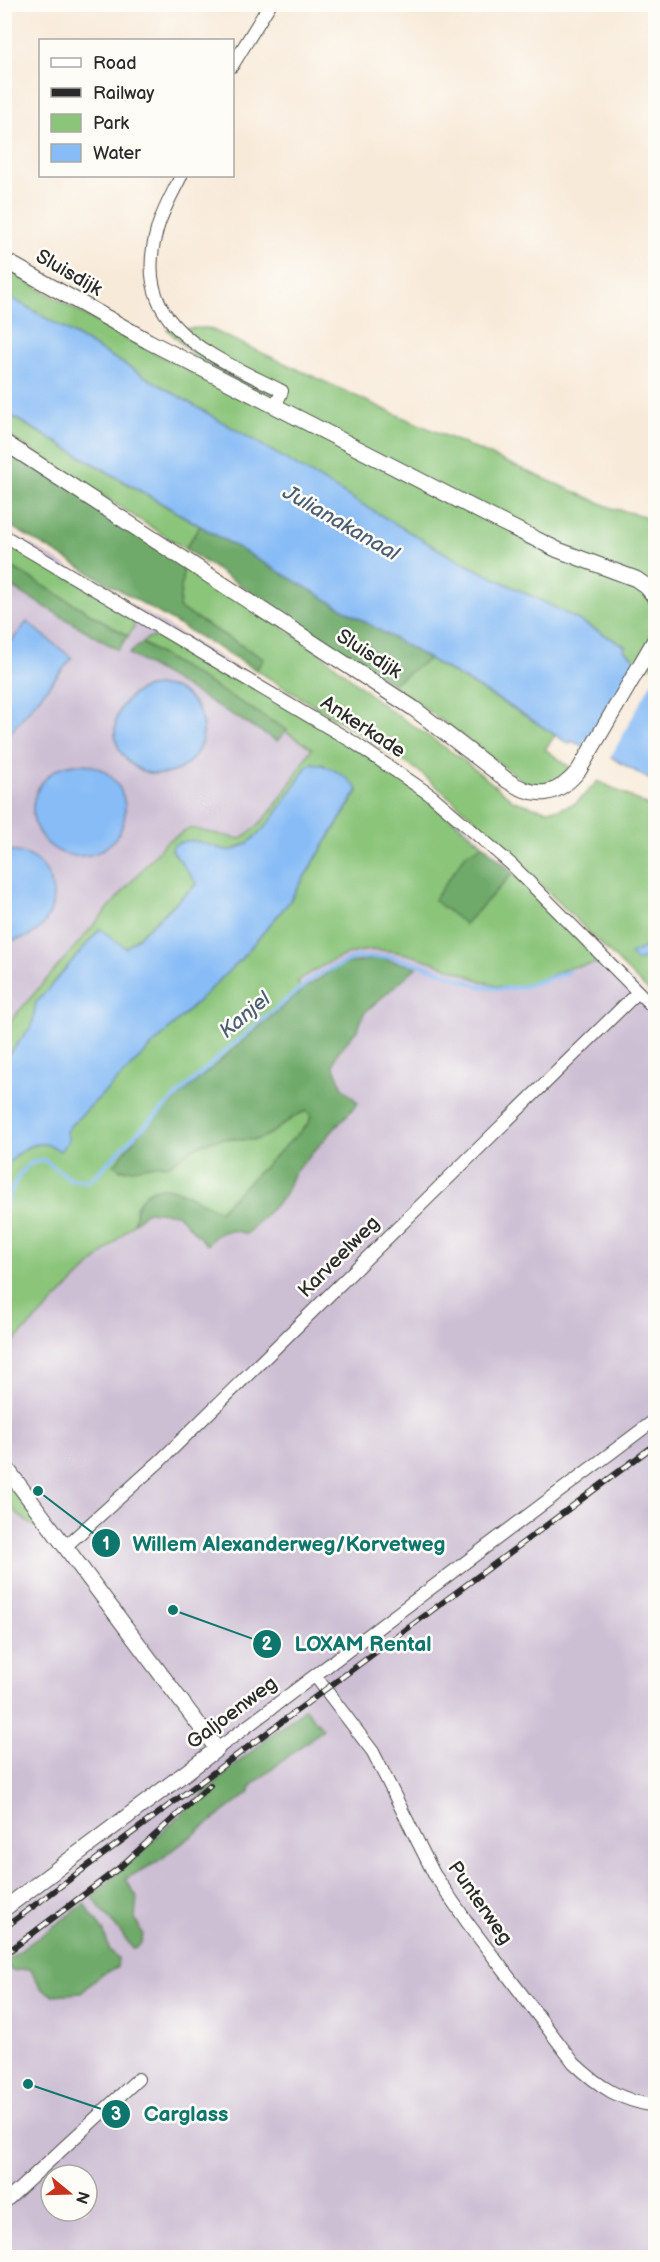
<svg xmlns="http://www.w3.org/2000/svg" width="660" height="2262" viewBox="0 0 660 2262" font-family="'Balsamiq Sans',sans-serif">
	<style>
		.industrial { fill: #ccbed3; fill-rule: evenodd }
		.green { fill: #8bc57a; stroke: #5b7852; stroke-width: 1.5 }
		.forest { fill: #70aa6a; stroke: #4e6a4a; stroke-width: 1.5 }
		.water { fill: #87bcf6; stroke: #597490; stroke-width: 1.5 }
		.pier { fill: #f8ead9 }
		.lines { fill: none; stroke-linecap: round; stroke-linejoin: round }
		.stream { stroke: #87bcf6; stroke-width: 4 }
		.minor-casing { stroke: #4a4845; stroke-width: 14 }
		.tertiary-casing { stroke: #4a4845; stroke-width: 17 }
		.minor { stroke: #fff; stroke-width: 12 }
		.tertiary { stroke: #fff; stroke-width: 15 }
		.rail-casing { stroke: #2b2b2b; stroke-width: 6 }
		.rail { stroke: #fdfcf7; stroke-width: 4; stroke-dasharray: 11; stroke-linecap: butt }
		.labels { text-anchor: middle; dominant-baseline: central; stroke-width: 5; stroke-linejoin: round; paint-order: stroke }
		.street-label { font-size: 20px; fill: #2b2b2b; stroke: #fdfcf7 }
		.water-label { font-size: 21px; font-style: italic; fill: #4b5e72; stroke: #fdfcf7 }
		.leader { fill: none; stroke: #0f766e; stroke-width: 2 }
		.callout-dot { fill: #0f766e; stroke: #fdfcf7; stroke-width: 2 }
		.mark-label { font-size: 18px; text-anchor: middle; font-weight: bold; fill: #fff }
		.callout-label { font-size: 21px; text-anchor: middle; font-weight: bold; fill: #0f766e; stroke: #fdfcf7; stroke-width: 5; stroke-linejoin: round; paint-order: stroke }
	</style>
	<rect width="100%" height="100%" fill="#fdfcf7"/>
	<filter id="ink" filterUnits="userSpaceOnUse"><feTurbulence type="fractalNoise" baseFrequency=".0167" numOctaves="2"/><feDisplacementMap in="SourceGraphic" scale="12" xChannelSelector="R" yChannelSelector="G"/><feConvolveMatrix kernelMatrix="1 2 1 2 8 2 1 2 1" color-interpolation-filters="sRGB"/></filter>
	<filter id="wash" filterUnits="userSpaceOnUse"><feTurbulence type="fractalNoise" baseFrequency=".008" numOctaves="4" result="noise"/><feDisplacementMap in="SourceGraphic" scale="24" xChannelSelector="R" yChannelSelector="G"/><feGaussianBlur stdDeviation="1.35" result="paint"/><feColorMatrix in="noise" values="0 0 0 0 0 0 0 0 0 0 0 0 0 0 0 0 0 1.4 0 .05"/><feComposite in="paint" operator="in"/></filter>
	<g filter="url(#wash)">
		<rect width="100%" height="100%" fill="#f8ead9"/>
		<path class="industrial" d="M5,529L210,651L415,779L656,1004L655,2257L5,2258ZM51,2175H87V2211H51Z"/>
		<g class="green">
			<polygon points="5,269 113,331 247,401 196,358 167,329 208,328 388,411 612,508 656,519 655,675 624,650 625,646 558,609 455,559 5,294"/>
			<polygon points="4,412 200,526 185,549 5,433"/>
			<polygon points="5,540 133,614 134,628 128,636 5,563"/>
			<path d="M184,562L318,651L384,706L462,759L514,801L545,810L559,809L576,803L598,781L655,809V913C644,932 654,938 642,958L649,960L655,956V998L476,820L416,769L256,670L263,659L179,608Z"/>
			<path d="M169,635L400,775L483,845L465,924L513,873L601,963C590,965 579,965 569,968C548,974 531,990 508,988C492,987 475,978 460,972C392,946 361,936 297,982L302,990L147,1124L120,1170C138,1170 152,1161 169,1164C184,1155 202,1141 220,1139C232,1137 245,1142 258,1139C277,1134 288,1116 307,1111L311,1115L309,1123L219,1211L176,1189L136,1205L134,1223L5,1350V1168C18,1151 38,1134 60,1151L69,1127L240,960L289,902L358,791L347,779L322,764L307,766C288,796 267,841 229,851L214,847L172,850L197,883L126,948L100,929L36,1003L32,1026L5,1059V1027L166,842L190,828L240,839C273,820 292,778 312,748L142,643L148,638Z"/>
			<polygon points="429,659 556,734 545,749 571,768 558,783 534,785 523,781 392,684"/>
			<path d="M4,1480L5,1479L44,1532C21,1519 4,1508 4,1480Z"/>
		</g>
		<g class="forest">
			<polygon points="5,445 184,562 179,608 264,659 256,670 5,523"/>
			<polygon points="200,526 429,659 392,684 185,549"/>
			<polygon points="5,563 128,636 118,650 5,583"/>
			<polygon points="142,643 287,730 277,741 129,654"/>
			<polygon points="483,845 513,873 465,924 434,900 466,854"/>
			<path d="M379,958L417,967L364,1013L358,1029L338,1052L333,1065L343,1088L358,1103L293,1174L284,1196L246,1234C229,1227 218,1231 207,1245L177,1214L147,1211L134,1223C141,1163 186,1195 219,1211L309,1123L311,1116L307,1111C288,1116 277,1134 258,1139C245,1142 232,1137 220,1139C201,1141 184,1155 169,1165C149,1161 130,1177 114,1165L147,1124L302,990L339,965Z"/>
			<polygon points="305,1708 323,1729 252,1785 249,1793 157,1862 125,1879 137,1897 135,1918 143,1935 140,1945 133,1948 92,1897 237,1763"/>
			<polygon points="84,1904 104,1932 109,1949 118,1958 117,1968 101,1975 81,1993 52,1995 42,1989 30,1969 12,1971 6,1961"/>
		</g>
		<g class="water">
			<polygon points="5,294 455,559 558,609 625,646 624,650 655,675 655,783 613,758 571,741 569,744 515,709 5,412"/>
			<polygon points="27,622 72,658 5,739 5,649"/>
			<circle cx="159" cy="730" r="44"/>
			<path d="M313,763C328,765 350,777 358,790L289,902L240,960L69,1127L66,1132L69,1140L60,1151C38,1134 18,1150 5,1168V1059L32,1026L36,1003L100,929L126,948L197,884L172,850L173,846C193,834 206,846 226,850C256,855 294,787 307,766Z"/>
			<circle cx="79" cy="810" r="46"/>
			<path d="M5,851C70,850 68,943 5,940Z"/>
			<polygon points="655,913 655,956 637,961 630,954 650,945 647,930"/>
		</g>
		<polygon class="pier" points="638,657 656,671 655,676 609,760 582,749"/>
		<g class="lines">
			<path class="stream" d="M4,1209C12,1190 20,1158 46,1161L70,1179L87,1181L96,1175L137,1133L223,1053L315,976L355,958L391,957L426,966L479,986L500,989L521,987L568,972"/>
		</g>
	</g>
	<g filter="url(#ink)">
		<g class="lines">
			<g class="minor-casing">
				<g id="minor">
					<polyline points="232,66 270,4"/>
					<path d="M181,176C173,193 162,211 157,230C129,328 212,355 282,391L275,407"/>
					<polyline points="4,536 353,742 432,796 512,865 656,1010"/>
					<polyline points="66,1546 160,1461 638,992"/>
					<path d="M316,1677L373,1752L434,1874L467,1922L574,2063C599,2087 621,2101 656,2106"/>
					<polyline points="217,1749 656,1419"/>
					<polyline points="4,2203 138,2079"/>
				</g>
			</g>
			<g class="tertiary-casing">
				<g id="tertiary">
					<polyline points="4,260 148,341 499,521 558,550 636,579 646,586 656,599"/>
					<path d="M4,442L413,708L508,781C537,800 558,796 579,770L656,638"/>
					<polyline points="4,1465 217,1749 4,1909"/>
				</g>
			</g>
			<use href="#minor" class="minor"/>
			<use href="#tertiary" class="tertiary"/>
			<g class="rail-casing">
				<g id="rail">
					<polyline points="4,1928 656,1444"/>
					<polyline points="4,1955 119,1868 210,1785"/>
				</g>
			</g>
			<use href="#rail" class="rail"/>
		</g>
	</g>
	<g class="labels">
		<g class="street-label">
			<text transform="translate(69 273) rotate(30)">Sluisdijk</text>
			<text transform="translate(369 654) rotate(33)">Sluisdijk</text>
			<text transform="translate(363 727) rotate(33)">Ankerkade</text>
			<text transform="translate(339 1257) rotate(-45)">Karveelweg</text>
			<text transform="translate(232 1713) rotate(-37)">Galjoenweg</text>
			<text transform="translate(480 1903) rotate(55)">Punterweg</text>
		</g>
		<g class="water-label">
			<text transform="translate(341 523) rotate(30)">Julianakanaal</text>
			<text transform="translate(245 1015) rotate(-40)">Kanjel</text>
		</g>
	</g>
	<path class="leader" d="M38 1491L106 1543M173 1610L267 1644M28 2084L116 2114"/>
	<g class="callout-dot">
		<circle cx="38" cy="1491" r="6"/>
		<circle cx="173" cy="1610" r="6"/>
		<circle cx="28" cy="2084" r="6"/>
		<circle cx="106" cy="1543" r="15"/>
		<circle cx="267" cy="1644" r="15"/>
		<circle cx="116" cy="2114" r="15"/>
	</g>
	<g class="mark-label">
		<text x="106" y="1550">1</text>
		<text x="267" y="1650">2</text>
		<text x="116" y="2120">3</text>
	</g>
	<g class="callout-label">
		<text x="289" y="1551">Willem Alexanderweg/Korvetweg</text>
		<text x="363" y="1651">LOXAM Rental</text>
		<text x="186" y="2121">Carglass</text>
	</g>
	<rect width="660" height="2262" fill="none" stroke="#fdfcf7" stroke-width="24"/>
	<rect x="39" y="39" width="195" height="138" fill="#fdfcf7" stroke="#a9a8a5" stroke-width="1.5"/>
	<rect x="51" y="58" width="30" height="9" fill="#ffffff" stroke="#a9a8a5" stroke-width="1.5"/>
	<text x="93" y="69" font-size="18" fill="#2b2b2b">Road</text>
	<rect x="51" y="88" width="30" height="9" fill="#2b2b2b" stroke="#a9a8a5" stroke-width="1.5"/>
	<text x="93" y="99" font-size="18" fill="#2b2b2b">Railway</text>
	<rect x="51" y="114" width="30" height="18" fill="#8bc57a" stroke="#a9a8a5" stroke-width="1.5"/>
	<text x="93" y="129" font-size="18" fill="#2b2b2b">Park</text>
	<rect x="51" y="144" width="30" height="18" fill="#87bcf6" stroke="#a9a8a5" stroke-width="1.5"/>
	<text x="93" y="159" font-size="18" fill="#2b2b2b">Water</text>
	<g transform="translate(69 2193) rotate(109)"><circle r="28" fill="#fdfcf7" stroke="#a9a8a5" stroke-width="1.5"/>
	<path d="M0-4.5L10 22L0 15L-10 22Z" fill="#c8321e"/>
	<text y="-9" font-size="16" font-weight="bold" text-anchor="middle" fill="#2b2b2b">N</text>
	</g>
</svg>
